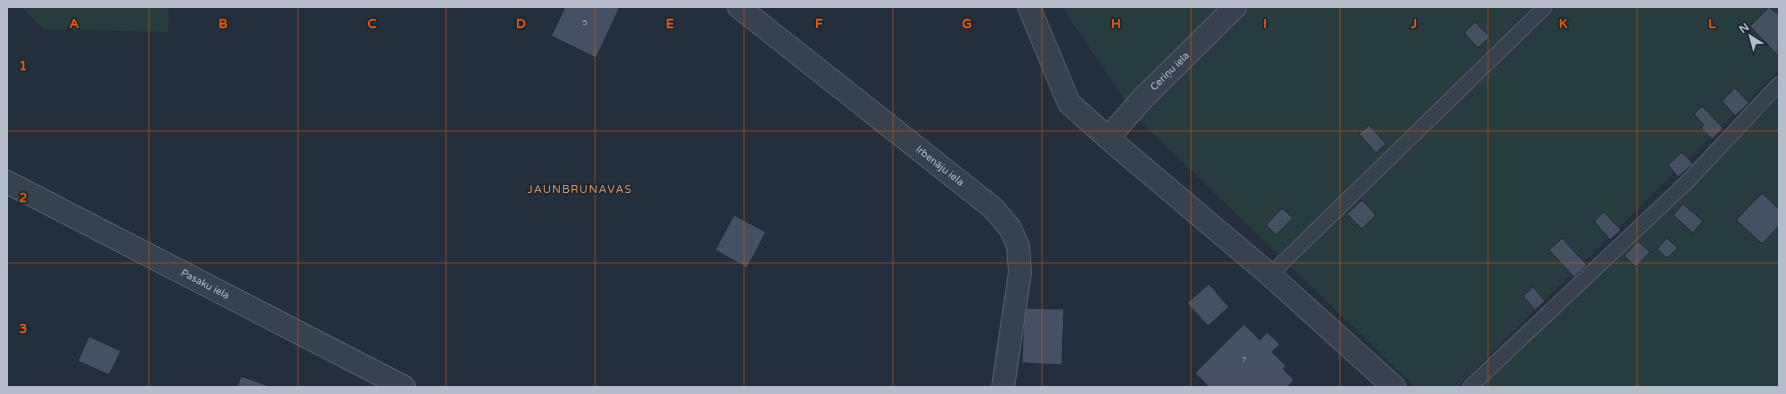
<svg xmlns="http://www.w3.org/2000/svg" width="1786" height="394" viewBox="0 0 1786 394" font-family="'Varela Round',sans-serif">
	<style>
		.green { fill: #263c3f }
		.building { fill: #455162; stroke: #1f2835 }
		.lines { fill: none; stroke-linecap: round; stroke-linejoin: round }
		.service-casing { stroke: #565f6c; stroke-width: 16 }
		.minor-casing { stroke: #565f6c; stroke-width: 24 }
		.service { stroke: #38414e; stroke-width: 14 }
		.minor { stroke: #38414e; stroke-width: 22 }
		.grid { fill: none; stroke: #e8590c; stroke-width: 1; stroke-opacity: 0.55 }
		.labels { text-anchor: middle; dominant-baseline: central; stroke-width: 3.5; stroke-linejoin: round; paint-order: stroke }
		.number-label { font-size: 8px; fill: #98a1af }
		.street-label { font-size: 10px; fill: #b4bcc9; stroke: #1d2633 }
		.neighbourhood-label { font-size: 11px; letter-spacing: 1px; fill: #d59563; stroke: #1d2633 }
		.grid-label { font-size: 13px; text-anchor: middle; font-weight: bold; fill: #e8590c; stroke: #1d2633; stroke-width: 3.5; stroke-linejoin: round; paint-order: stroke }
	</style>
	<rect width="100%" height="100%" fill="#242f3e"/>
	<g class="green">
		<polygon points="21,7 169,7 168,32 44,29"/>
		<polygon points="1062,7 1532,7 1279,255 1136,117"/>
		<polygon points="1557,7 1779,7 1779,70 1457,387 1415,387 1291,267"/>
		<polygon points="1779,97 1779,387 1481,387 1675,202"/>
	</g>
	<g class="building">
		<polygon points="565,7 620,7 596,58 551,36"/>
		<polygon points="1769,7 1779,15 1778,56 1750,26"/>
		<polygon points="1475,22 1490,37 1478,48 1464,33"/>
		<polygon points="1735,88 1749,103 1735,116 1722,101"/>
		<polygon points="1702,106 1723,128 1712,139 1701,128 1704,125 1694,114"/>
		<polygon points="1369,125 1386,144 1376,153 1359,134"/>
		<polygon points="1682,152 1693,164 1678,177 1668,165"/>
		<polygon points="1762,193 1779,209 1779,226 1762,244 1736,220"/>
		<polygon points="1362,200 1376,215 1362,229 1347,214"/>
		<polygon points="1683,204 1703,221 1693,233 1673,215"/>
		<polygon points="1282,208 1293,218 1276,235 1266,225"/>
		<polygon points="1604,212 1621,230 1610,240 1594,221"/>
		<polygon points="734,215 766,232 747,268 715,250"/>
		<polygon points="1562,238 1587,265 1574,277 1549,250"/>
		<polygon points="1667,238 1678,248 1667,258 1657,249"/>
		<polygon points="1638,241 1650,252 1636,267 1624,256"/>
		<polygon points="1209,284 1229,307 1208,326 1187,303"/>
		<polygon points="1533,287 1545,301 1535,310 1523,296"/>
		<polygon points="1024,308 1064,309 1062,365 1022,363"/>
		<polygon points="1244,324 1260,340 1267,332 1280,344 1272,352 1286,366 1283,369 1294,380 1287,387 1209,387 1195,373"/>
		<polygon points="89,336 121,351 109,375 78,361"/>
		<polygon points="241,376 269,386 268,387 237,387"/>
	</g>
	<g class="lines">
		<g class="service-casing">
			<g id="service">
				<polyline points="1270,275 1545,7"/>
				<polyline points="1470,387 1687,182 1779,84"/>
			</g>
		</g>
		<g class="minor-casing">
			<g id="minor">
				<path id="s1" d="M739,7L993,208L1010,228L1018,246L1020,272L1003,387"/>
				<polyline points="1029,7 1069,103 1108,138 1270,275 1394,387"/>
				<path id="s2" d="M1108,138L1143,98L1235,7"/>
				<path id="s3" d="M7,182L404,387"/>
			</g>
		</g>
		<use href="#service" class="service"/>
		<use href="#minor" class="minor"/>
	</g>
	<path class="grid" d="M149,7V387M298,7V387M446,7V387M595,7V387M744,7V387M893,7V387M1042,7V387M1191,7V387M1340,7V387M1488,7V387M1637,7V387M7,131H1779M7,263H1779"/>
	<g class="labels">
		<g class="number-label">
			<text x="585" y="22">5</text>
			<text x="1244" y="359">7</text>
		</g>
		<g class="street-label">
			<text stroke="none"><textPath href="#s2" startOffset="91">Ceriņu iela</textPath></text>
			<text stroke="none"><textPath href="#s1" startOffset="256">Irbenāju iela</textPath></text>
			<text stroke="none"><textPath href="#s3" startOffset="223">Pasaku iela</textPath></text>
		</g>
		<g class="neighbourhood-label">
			<text x="580" y="189">JAUNBRUNAVAS</text>
		</g>
	</g>
	<g class="grid-label">
		<text x="74" y="28">A</text>
		<text x="223" y="28">B</text>
		<text x="372" y="28">C</text>
		<text x="521" y="28">D</text>
		<text x="670" y="28">E</text>
		<text x="819" y="28">F</text>
		<text x="967" y="28">G</text>
		<text x="1116" y="28">H</text>
		<text x="1265" y="28">I</text>
		<text x="1414" y="28">J</text>
		<text x="1563" y="28">K</text>
		<text x="1712" y="28">L</text>
		<text x="23" y="70">1</text>
		<text x="23" y="202">2</text>
		<text x="23" y="333">3</text>
	</g>
	<rect width="1786" height="394" fill="none" stroke="#b4bcc9" stroke-width="16"/>
	<g transform="translate(1750 36) rotate(323)" stroke="#1d2633" stroke-width="3" paint-order="stroke">
	<path d="M0-3L7 15L0 10L-7 15Z" fill="#b4bcc9"/>
	<text y="-6" font-size="11" font-weight="bold" text-anchor="middle" fill="#b4bcc9">N</text>
	</g>
</svg>
